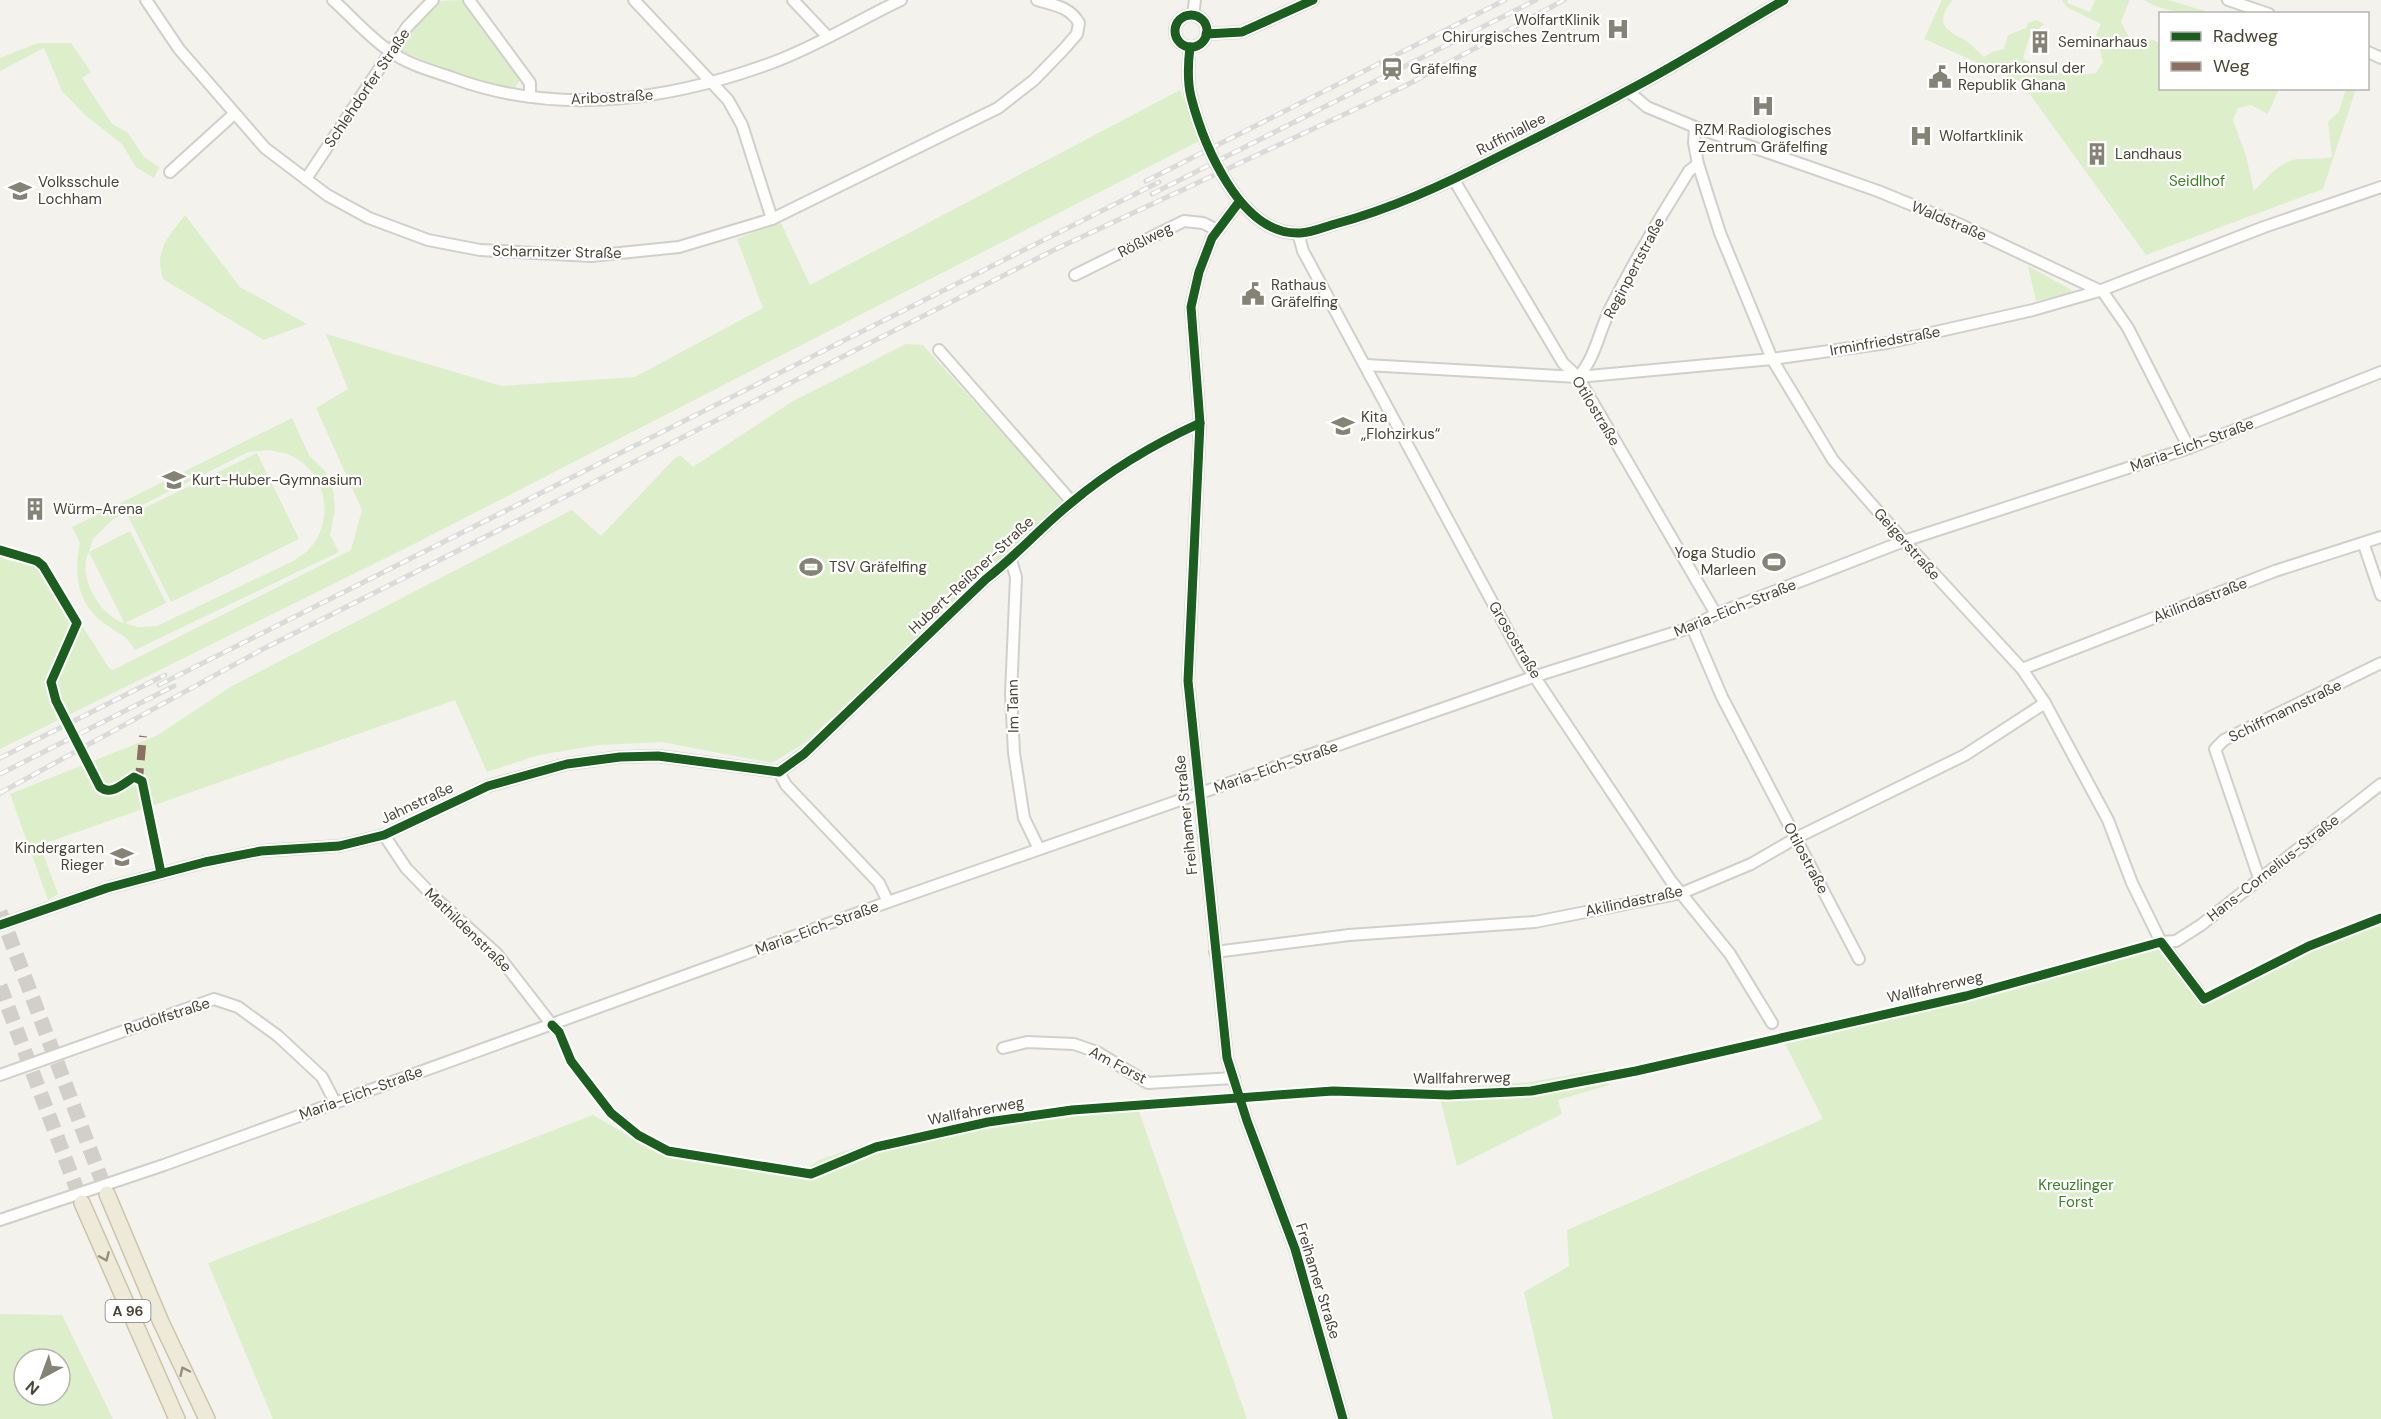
<svg xmlns="http://www.w3.org/2000/svg" width="2381" height="1419" viewBox="0 0 2381 1419" font-family="'DM Sans',sans-serif">
	<style>
		.green { fill: #dcefca; fill-rule: evenodd }
		.lines { fill: none; stroke-linecap: round; stroke-linejoin: round }
		.highway-tunnel { stroke: #d1cfc8; stroke-width: 15; stroke-dasharray: 15 8; stroke-linecap: butt }
		.minor-casing { stroke: #d1cfc9; stroke-width: 14 }
		.highway-casing { stroke: #cdc4a5; stroke-width: 18 }
		.minor { stroke: #fdfdfc; stroke-width: 10 }
		.highway { stroke: #edeada; stroke-width: 15 }
		.rail-casing { stroke: #dadad9; stroke-width: 5 }
		.rail { stroke: #fff; stroke-width: 3; stroke-dasharray: 9; stroke-linecap: butt }
		.quiet { stroke: #8d6e63; stroke-width: 8; stroke-dasharray: 15 8; stroke-linecap: butt }
		.cycleway-casing { stroke: #fff; stroke-width: 13 }
		.cycleway { stroke: #1b5e20; stroke-width: 9 }
		.oneway { stroke: #938f80 }
		.labels { text-anchor: middle; dominant-baseline: central; stroke-width: 4.5; stroke-linejoin: round; paint-order: stroke }
		.shield { fill: #fff; stroke: #807d72; stroke-width: 1.5 }
		.shield-label { font-size: 14px; font-weight: bold; fill: #4a4536 }
		.poi-label { font-size: 15px; fill: #4a4536; stroke: #fff; text-anchor: start }
		.street-label { font-size: 15px; fill: #4a4536; stroke: #fff }
		.park-label { font-size: 15px; fill: #3b8223; stroke: #fff }
	</style>
	<rect width="100%" height="100%" fill="#f3f2ec"/>
	<g class="green">
		<path d="M462,0L519,75L521,79L514,89L461,77L400,50C399,35 429,11 441,1Z"/>
		<path d="M1942,0H1952C1937,21 1941,28 1963,39C1970,42 1978,52 1984,57L1994,51L2004,49L2008,35L2026,28L2028,23L2037,20L2044,24L2029,38L2023,58C2042,73 2073,77 2096,73L2103,62L2096,35L2101,24L2067,7L2062,0H2068L2067,3L2090,12L2095,0H2130L2121,22L2130,39L2153,40L2160,43V88L2279,89L2268,114L2251,105L2238,108L2233,120L2246,156L2254,191C2266,179 2280,160 2299,159C2311,159 2320,159 2332,157L2328,122L2339,111L2345,92L2349,89H2356L2323,189L2146,255L2021,82L1924,39Z"/>
		<path d="M2144,0H2168L2212,13C2190,14 2163,12 2144,0Z"/>
		<polygon points="38,43 71,43 91,72 82,78 112,124 127,132 144,157 159,167 154,178 136,167 122,144 85,115 62,91 44,48 0,71 0,58"/>
		<polygon points="1180,90 1201,140 412,545 0,749 0,556 7,560 45,567 109,668 113,670 351,550 362,510 316,408 348,389 326,334 502,386 635,377 763,308 737,239 780,221 810,285"/>
		<path d="M185,215L240,287L307,324L264,340L163,279C154,250 168,237 185,215Z"/>
		<polygon points="2028,266 2072,290 2070,293 2036,301"/>
		<polygon points="906,344 923,345 1060,497 1060,502 803,744 772,763 662,742 599,745 539,755 487,772 455,700 40,845 58,894 48,900 10,794 156,736 232,686 572,510 601,536 674,459 680,455 693,467 793,401"/>
		<path d="M292,418L309,455L325,471L333,490L335,509L330,535L339,552L135,650C125,634 122,636 108,626C78,606 73,576 80,543L72,527ZM270,450C277,452 286,453 292,456C326,473 335,518 311,547C306,553 299,557 293,561L157,626L137,627L125,623L166,603L130,531L89,552L93,539L112,520L248,452ZM89,552L124,622V623C100,616 76,574 89,552Z"/>
		<polygon points="257,453 299,539 171,602 128,516"/>
		<polygon points="2381,916 2381,1419 1553,1419 1524,1292 1569,1266 1567,1230 1823,1119 1780,1034 1962,991 2150,940 2200,1005"/>
		<polygon points="1605,1069 1609,1085 1558,1100 1562,1114 1457,1166 1438,1090 1530,1082"/>
		<polygon points="1135,1100 1247,1419 273,1419 208,1263 593,1115 652,1149 727,1155 807,1168 819,1160 872,1142 1064,1105"/>
		<path d="M0,1314L62,1315L113,1419H0ZM24,1359H60V1395H24Z"/>
	</g>
	<g class="lines">
		<g class="highway-tunnel">
			<polyline points="0,912 107,1194"/>
			<polyline points="0,986 82,1203"/>
		</g>
		<g class="minor-casing">
			<g id="minor">
				<path d="M146,0L179,49L265,148L327,195L369,218L428,240L480,250L591,256L679,247L772,219L998,108L1034,80L1064,49L1077,34L1079,23C1070,7 1054,5 1037,0"/>
				<path d="M333,0C352,17 370,38 391,52C409,65 433,71 453,78C558,117 672,100 774,62C817,46 859,20 901,0"/>
				<polyline points="469,0 530,83 530,97"/>
				<polyline points="634,0 728,100 742,125 772,219"/>
				<polyline points="793,0 827,36"/>
				<polyline points="2228,0 2269,14"/>
				<circle cx="1191" cy="31" r="16"/>
				<polyline points="1193,15 1195,0"/>
				<polyline points="1206,34 1242,32 1313,0"/>
				<path d="M1190,47C1188,63 1187,80 1191,97C1203,143 1240,236 1300,233C1311,233 1324,227 1335,224C1391,209 1443,185 1494,159C1538,137 1583,115 1627,91C1681,63 1732,30 1784,0"/>
				<polyline points="2368,52 2381,58"/>
				<polyline points="1628,91 1647,107 1695,127 1878,191 1961,225 2103,292 2128,328 2189,448"/>
				<polyline points="1695,127 1694,143 1698,164 1720,233 1772,359 1833,460 1904,541 2022,669 2045,703 2108,820 2132,883 2161,942 2204,999"/>
				<polyline points="170,172 234,114"/>
				<polyline points="306,179 407,27 433,0"/>
				<polyline points="1454,180 1563,363 1578,377 1716,614"/>
				<polyline points="1239,202 1212,238 1199,272 1191,307 1200,423 1188,681 1227,1058 1247,1121 1295,1249 1343,1419"/>
				<polyline points="1298,233 1303,251 1524,661 1671,881 1730,954 1772,1023"/>
				<polyline points="1075,275 1184,221 1203,223 1217,230"/>
				<polyline points="939,350 1072,502"/>
				<polyline points="1366,365 1578,377 1772,359 1887,343 2033,310 2099,291 2264,227 2381,187"/>
				<path d="M1578,377C1596,357 1599,331 1611,307C1635,260 1661,215 1689,171L1698,164"/>
				<polyline points="2364,545 2381,595"/>
				<polyline points="1011,560 1016,577 1011,694 1014,753 1024,818 1039,849"/>
				<polyline points="1692,627 1722,697 1859,959"/>
				<polyline points="2022,669 2275,571 2381,537"/>
				<path d="M779,772L804,754L986,579C1016,556 1041,527 1071,503C1110,470 1154,444 1200,423"/>
				<polyline points="779,772 786,785 879,883 888,902"/>
				<polyline points="384,835 406,868 432,895 497,954 552,1025"/>
				<polyline points="2259,878 2215,749 2224,740 2381,663"/>
				<polyline points="0,925 107,888 205,862 261,851 339,846 384,835 488,786 567,764 620,757 658,756 779,772"/>
				<polyline points="2161,942 2176,941 2201,925 2381,784"/>
				<polyline points="1215,952 1349,935 1535,922 1682,893 1751,864 1796,838 1965,755 2045,703"/>
				<polyline points="1003,1048 1027,1042 1074,1044 1097,1052 1148,1083 1234,1078"/>
				<polyline points="0,1075 214,999 238,1007 278,1036 322,1077 335,1102"/>
				<polyline points="0,1220 164,1165 888,902 1536,676 1692,627 1716,614 1904,541 2189,448 2381,372"/>
			</g>
		</g>
		<g class="highway-casing">
			<g id="highway">
				<polyline points="107,1194 161,1322 207,1419"/>
				<polyline points="82,1203 177,1419"/>
			</g>
		</g>
		<use href="#minor" class="minor"/>
		<use href="#highway" class="highway"/>
		<g class="rail-casing">
			<g id="rail">
				<polyline points="1146,181 1505,0"/>
				<polyline points="1152,194 1536,0"/>
				<polyline points="159,685 1159,182"/>
				<polyline points="0,758 165,675"/>
				<polyline points="0,774 174,686"/>
				<polyline points="0,793 261,650 1058,248 1405,86 1564,0"/>
			</g>
		</g>
		<use href="#rail" class="rail"/>
		<polyline class="quiet" points="142,782 139,778 143,736"/>
		<g class="cycleway-casing">
			<g id="cycleway">
				<circle cx="1191" cy="31" r="16"/>
				<polyline points="1206,34 1242,32 1313,0"/>
				<path d="M1190,47C1188,63 1187,80 1191,97C1203,143 1240,236 1300,233C1311,233 1324,227 1335,224C1391,209 1443,185 1494,159C1538,137 1583,115 1627,91C1681,63 1732,30 1784,0"/>
				<polyline points="1239,202 1212,238 1199,272 1191,307 1200,423 1188,681 1227,1058 1247,1121 1295,1249 1343,1419"/>
				<path d="M0,550L37,561L43,566L77,623L51,682L56,701L100,787C111,796 123,784 134,777L142,781L161,873"/>
				<path d="M0,925L107,888L205,862L261,851L339,846L384,835L488,786L567,764L620,757L658,756L779,772L804,754L986,579C1016,556 1041,527 1071,503C1110,470 1154,444 1200,423"/>
				<polyline points="552,1025 559,1032 571,1061 611,1113 638,1135 668,1151 811,1174 876,1147 988,1122 1072,1110 1333,1091 1448,1095 1531,1091 1636,1071 1966,996 2161,942 2204,999 2309,946 2381,918"/>
			</g>
		</g>
		<use href="#cycleway" class="cycleway"/>
	</g>
	<defs><path id="oneway-chevron" d="M-2-3.5L2.5 0L-2 3.5" fill="none" stroke-width="1.6" stroke-linecap="round" stroke-linejoin="round" transform="scale(1.5)"/></defs>
	<g class="oneway">
		<use href="#oneway-chevron" transform="translate(105 1257) rotate(67)"/>
		<use href="#oneway-chevron" transform="translate(184 1371) rotate(-115)"/>
	</g>
	<defs>
		<g id="hospital-bare" transform="scale(1.8)"><path d="M-5-5h3v3.5h4V-5h3V5h-3V1.5h-4V5h-3Z" fill="#858276" stroke="#fff" stroke-width="2.5" paint-order="stroke"/></g>
		<g id="building-bare" transform="scale(1.8)"><path d="M-4-6H4V6H1V3H-1V6H-4ZM-2.5-4.3h1.7v1.8h-1.7ZM.8-4.3h1.7v1.8H.8ZM-2.5-1h1.7V.8h-1.7ZM.8-1h1.7V.8H.8Z" fill="#858276" stroke="#fff" stroke-width="2.5" paint-order="stroke"/></g>
		<g id="station-bare" transform="scale(1.8)"><path d="M-3-6H3Q5-6 5-4V2Q5 4 3 4L4.5 6H3L1.5 4h-3L-3 6H-4.5L-3 4Q-5 4-5 2V-4Q-5-6-3-6ZM-3.5-4v3h7v-3ZM-3.5 1v1.5H-2V1ZM2 1v1.5H3.5V1Z" fill="#858276" stroke="#fff" stroke-width="2.5" paint-order="stroke"/></g>
		<g id="civic-bare" transform="scale(1.8)"><path d="M-.6-6.5H3V-4.5H.6V-3L4-1V1h2V6H-6V1h2V-1L-.6-3ZM-1.2 2.5V6h2.4V2.5Z" fill="#858276" stroke="#fff" stroke-width="2.5" paint-order="stroke"/></g>
		<g id="school-bare" transform="scale(1.8)"><path d="M0-5L7-2L0 1L-7-2ZM-4 1L0 2.5L4 1V4Q0 6-4 4Z" fill="#858276" stroke="#fff" stroke-width="2.5" paint-order="stroke"/></g>
		<g id="stadium-bare" transform="scale(1.8)"><path d="M0-5a6.5 5 0 1 0 0 10a6.5 5 0 1 0 0-10ZM-3.5-1.8h7v3.6h-7Z" fill="#858276" stroke="#fff" stroke-width="2.5" paint-order="stroke"/></g>
	</defs>
	<g fill-rule="evenodd">
		<use href="#hospital-bare" x="1618" y="29"/>
		<use href="#building-bare" x="2040" y="42"/>
		<use href="#station-bare" x="1392" y="69"/>
		<use href="#civic-bare" x="1940" y="77"/>
		<use href="#hospital-bare" x="1763" y="106"/>
		<use href="#hospital-bare" x="1921" y="136"/>
		<use href="#building-bare" x="2097" y="154"/>
		<use href="#school-bare" x="20" y="191"/>
		<use href="#civic-bare" x="1253" y="294"/>
		<use href="#school-bare" x="1343" y="426"/>
		<use href="#school-bare" x="174" y="480"/>
		<use href="#building-bare" x="35" y="509"/>
		<use href="#stadium-bare" x="1774" y="562"/>
		<use href="#stadium-bare" x="811" y="567"/>
		<use href="#school-bare" x="122" y="857"/>
	</g>
	<g class="labels">
		<rect class="shield" x="105.5" y="1300" width="45" height="22" rx="4.5"/>
		<g class="shield-label">
			<text x="128" y="1311">A 96</text>
		</g>
		<g class="poi-label">
			<text x="1600" y="20" text-anchor="end">WolfartKlinik<tspan x="1600" dy="17">Chirurgisches Zentrum</tspan></text>
			<text x="2058" y="42">Seminarhaus</text>
			<text x="1958" y="68">Honorarkonsul der<tspan x="1958" dy="17">Republik Ghana</tspan></text>
			<text x="1410" y="69">Gräfelfing</text>
			<text x="1763" y="130" text-anchor="middle">RZM Radiologisches<tspan x="1763" dy="17">Zentrum Gräfelfing</tspan></text>
			<text x="1939" y="136">Wolfartklinik</text>
			<text x="2115" y="154">Landhaus</text>
			<text x="38" y="182">Volksschule<tspan x="38" dy="17">Lochham</tspan></text>
			<text x="1271" y="285">Rathaus<tspan x="1271" dy="17">Gräfelfing</tspan></text>
			<text x="1361" y="417">Kita<tspan x="1361" dy="17">„Flohzirkus“</tspan></text>
			<text x="192" y="480">Kurt-Huber-Gymnasium</text>
			<text x="53" y="509">Würm-Arena</text>
			<text x="1756" y="553" text-anchor="end">Yoga Studio<tspan x="1756" dy="17">Marleen</tspan></text>
			<text x="829" y="567">TSV Gräfelfing</text>
			<text x="104" y="848" text-anchor="end">Kindergarten<tspan x="104" dy="17">Rieger</tspan></text>
		</g>
		<g class="street-label">
			<text transform="translate(367 88) rotate(-56)">Schlehdorfer Straße</text>
			<text transform="translate(612 97) rotate(-3)">Aribostraße</text>
			<text transform="translate(1511 134) rotate(-27)">Ruffiniallee</text>
			<text transform="translate(1949 221) rotate(23)">Waldstraße</text>
			<text transform="translate(1145 240) rotate(-27)">Rößlweg</text>
			<text transform="translate(557 252) rotate(1)">Scharnitzer Straße</text>
			<text transform="translate(1634 268) rotate(-62)">Reginpertstraße</text>
			<text transform="translate(1885 341) rotate(-10)">Irminfriedstraße</text>
			<text transform="translate(1596 411) rotate(59)">Otilostraße</text>
			<text transform="translate(2192 445) rotate(-20)">Maria-Eich-Straße</text>
			<text transform="translate(1907 544) rotate(48)">Geigerstraße</text>
			<text transform="translate(971 575) rotate(-43)">Hubert-Reißner-Straße</text>
			<text transform="translate(2200 600) rotate(-21)">Akilindastraße</text>
			<text transform="translate(1735 608) rotate(-22)">Maria-Eich-Straße</text>
			<text transform="translate(1515 640) rotate(59)">Grosostraße</text>
			<text transform="translate(1013 706) rotate(-91)">Im Tann</text>
			<text transform="translate(2285 711) rotate(-26)">Schiffmannstraße</text>
			<text transform="translate(1276 767) rotate(-19)">Maria-Eich-Straße</text>
			<text transform="translate(417 803) rotate(-25)">Jahnstraße</text>
			<text transform="translate(1186 815) rotate(-96)">Freihamer Straße</text>
			<text transform="translate(1806 858) rotate(62)">Otilostraße</text>
			<text transform="translate(2273 868) rotate(-38)">Hans-Cornelius-Straße</text>
			<text transform="translate(1634 901) rotate(-12)">Akilindastraße</text>
			<text transform="translate(817 928) rotate(-20)">Maria-Eich-Straße</text>
			<text transform="translate(468 930) rotate(44)">Mathildenstraße</text>
			<text transform="translate(1935 987) rotate(-13)">Wallfahrerweg</text>
			<text transform="translate(167 1016) rotate(-18)">Rudolfstraße</text>
			<text transform="translate(1118 1065) rotate(28)">Am Forst</text>
			<text transform="translate(1462 1078) rotate(-1)">Wallfahrerweg</text>
			<text transform="translate(361 1093) rotate(-20)">Maria-Eich-Straße</text>
			<text transform="translate(976 1111) rotate(-11)">Wallfahrerweg</text>
			<text transform="translate(1318 1281) rotate(73)">Freihamer Straße</text>
		</g>
		<g class="park-label">
			<text x="2197" y="181">Seidlhof</text>
			<text x="2076" y="1185">Kreuzlinger<tspan x="2076" dy="17">Forst</tspan></text>
		</g>
	</g>
	<rect x="2159" y="12" width="210" height="78" fill="#ffffff" stroke="#b7b5af" stroke-width="1.5"/>
	<rect x="2171" y="32" width="30" height="9" fill="#1b5e20" stroke="#b7b5af" stroke-width="1.5"/>
	<text x="2213" y="42" font-size="18" fill="#4a4536">Radweg</text>
	<rect x="2171" y="62" width="30" height="9" fill="#8d6e63" stroke="#b7b5af" stroke-width="1.5"/>
	<text x="2213" y="72" font-size="18" fill="#4a4536">Weg</text>
	<g transform="translate(42 1377) rotate(221)"><circle r="28" fill="#ffffff" stroke="#b7b5af" stroke-width="1.5"/>
	<path d="M0-4.5L10 22L0 15L-10 22Z" fill="#858276"/>
	<text y="-9" font-size="16" font-weight="bold" text-anchor="middle" fill="#4a4536">N</text>
	</g>
</svg>
